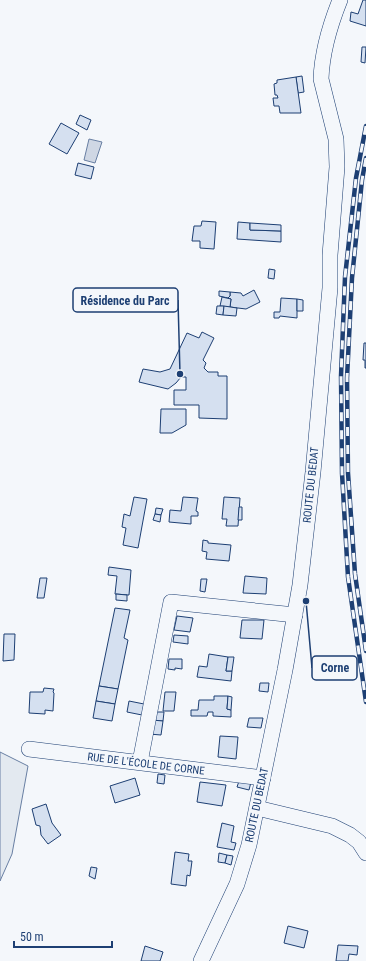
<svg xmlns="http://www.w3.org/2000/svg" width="366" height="961" viewBox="0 0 366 961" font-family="'Roboto Condensed',sans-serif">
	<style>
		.green { fill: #e3e9f0; stroke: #687fa3 }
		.water { fill: #cfd7e4; stroke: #687fa3 }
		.building { fill: #d5e0f0; stroke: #1d3f73 }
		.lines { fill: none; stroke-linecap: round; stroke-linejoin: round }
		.minor-casing { stroke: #1d3f73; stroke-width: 16 }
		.minor { stroke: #f4f7fb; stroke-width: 15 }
		.rail-casing { stroke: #1d3f73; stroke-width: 4.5 }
		.rail { stroke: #f4f7fb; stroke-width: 3; stroke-dasharray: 9; stroke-linecap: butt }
		.labels { text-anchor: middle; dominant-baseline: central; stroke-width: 3; stroke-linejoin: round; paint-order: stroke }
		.street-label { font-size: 11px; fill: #1d3f73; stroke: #f4f7fb }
		.leader { fill: none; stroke: #1d3f73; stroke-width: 1.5 }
		.callout-dot { fill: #1d3f73; stroke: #f4f7fb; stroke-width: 1.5 }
		.callout { fill: #f4f7fb; stroke: #1d3f73; stroke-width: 1.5 }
		.callout-label { font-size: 12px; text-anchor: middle; font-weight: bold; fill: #1d3f73 }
	</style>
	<rect width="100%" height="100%" fill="#f4f7fb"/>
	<polygon class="green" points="0,752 28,766 12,854 0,881"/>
	<polygon class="water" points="89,139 102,142 95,163 84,160"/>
	<g class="building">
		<polygon points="363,0 366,0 366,26 350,21 351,12 358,14"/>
		<polygon points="362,47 366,47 365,63 361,62"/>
		<polygon points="302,76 304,92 298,93 296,77"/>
		<polygon points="296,77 301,113 280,113 279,106 274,106 273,98 278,98 277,95 275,95 274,84 277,83 277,80"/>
		<polygon points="80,115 91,120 87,130 76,124"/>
		<polygon points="61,123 79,133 67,154 49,144"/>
		<polygon points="78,163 94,167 91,179 75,175"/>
		<polygon points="202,221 216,222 214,249 200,248 200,241 192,241 194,226 201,226"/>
		<polygon points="238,222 250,223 250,230 281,231 281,242 237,239"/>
		<polygon points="250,223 281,225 281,231 250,230"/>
		<polygon points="269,269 275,270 274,279 268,278"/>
		<polygon points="254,290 260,302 246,309 230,307 231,299 228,298 230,296 230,292 241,293 243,296"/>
		<polygon points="219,291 230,292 230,296 228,298 219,296"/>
		<polygon points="222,297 231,299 230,307 220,306"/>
		<polygon points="281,298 297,299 297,318 280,316 279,318 274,318 274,312 280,312"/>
		<polygon points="297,299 303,300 303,311 297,311"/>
		<polygon points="217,306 224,306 223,315 216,314"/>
		<polygon points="224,306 237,308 236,316 223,315"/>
		<polygon points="202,332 214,338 203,360 206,363 204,368 208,372 218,372 218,376 227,376 227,419 199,418 199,405 174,405 174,390 186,390 186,377 181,377 176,383 168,389 139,382 143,369 160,372 170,369 187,333 199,338"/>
		<polygon points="364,343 366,343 366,368 365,368 365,360 363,360"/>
		<polygon points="161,409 186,409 186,425 172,433 160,433"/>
		<polygon points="134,497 147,499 138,548 123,545 126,528 122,527 124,514 130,516"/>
		<polygon points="183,497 198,498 196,511 198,512 198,516 191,516 191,524 169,522 170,510 181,511"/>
		<polygon points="224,497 240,498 238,526 226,526 227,519 222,519"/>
		<polygon points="239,507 242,507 242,520 238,520"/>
		<polygon points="156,508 163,509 161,515 155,514"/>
		<polygon points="155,514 161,515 160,522 153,520"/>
		<polygon points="203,540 208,541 208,543 231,545 229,561 206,559 207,552 202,551"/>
		<polygon points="109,567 131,570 129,595 115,594 117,576 108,575"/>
		<polygon points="245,576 267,578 266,594 243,593"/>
		<polygon points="40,578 47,578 44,598 37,598"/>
		<polygon points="201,579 207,579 205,592 200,591"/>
		<polygon points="116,594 127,595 127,601 116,600"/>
		<polygon points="115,608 130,610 124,638 128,640 118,689 99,686"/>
		<polygon points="177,616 193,618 190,632 174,630"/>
		<polygon points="242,620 264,620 262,639 240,638"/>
		<polygon points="4,634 15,634 14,660 3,661"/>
		<polygon points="174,635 188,636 188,644 173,642"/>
		<polygon points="209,654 228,657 226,671 232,671 231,681 197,677 199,666 207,667"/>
		<polygon points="228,657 234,657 232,671 226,671"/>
		<polygon points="169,659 182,659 182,669 175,668 175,670 168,669"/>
		<polygon points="260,683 269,683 268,692 259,691"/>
		<polygon points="99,686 118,689 115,704 96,701"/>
		<polygon points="44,688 54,689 53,692 54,693 53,711 45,710 45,714 29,713 30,692 43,692"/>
		<polygon points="165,692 176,692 174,711 163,711"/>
		<polygon points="214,696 228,696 227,709 231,710 231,717 213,716 213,712 208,712 207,716 191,716 191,710 198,710 199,700 214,700"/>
		<polygon points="228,696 232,697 231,710 227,709"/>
		<polygon points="96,701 115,704 112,721 93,718"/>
		<polygon points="129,701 144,704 142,715 127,712"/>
		<polygon points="153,712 164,712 163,721 152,720"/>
		<polygon points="249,718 263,718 261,728 247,727"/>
		<polygon points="152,720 163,721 161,735 149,734"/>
		<polygon points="220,736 238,737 236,759 218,757"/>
		<polygon points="158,774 165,775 164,784 157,783"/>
		<polygon points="135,778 140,795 115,803 110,786"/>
		<polygon points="239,781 251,782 249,790 237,787"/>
		<polygon points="200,782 226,785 222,806 197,802"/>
		<polygon points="46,804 52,823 61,835 48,844 41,835 40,826 36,825 32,809"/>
		<polygon points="222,823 234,826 231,842 236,843 234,850 217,847"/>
		<polygon points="175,852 189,854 188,861 192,861 190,876 187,875 186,886 171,884"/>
		<polygon points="219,853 227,855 225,863 218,862"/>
		<polygon points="227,855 233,856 231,865 225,863"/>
		<polygon points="91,867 97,868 95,879 89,876"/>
		<polygon points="288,926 308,931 304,948 284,943"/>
		<polygon points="338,945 358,946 357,955 349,954 348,961 336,961"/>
		<polygon points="145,946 163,952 160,961 141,961"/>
	</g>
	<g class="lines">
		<g class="minor-casing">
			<g id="minor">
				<polyline points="29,749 263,778"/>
				<polyline points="140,762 171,602 295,615"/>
				<polyline points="257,808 332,826 350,835 359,842 366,853"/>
				<path d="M201,961L237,884L249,845L285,670L300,585L313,472L330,288V255L337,167L336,139L321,79C322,52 330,25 340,0"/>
			</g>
		</g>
		<use href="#minor" class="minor"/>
		<g class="rail-casing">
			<g id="rail">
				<polyline points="366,126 356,178 345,277 341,376 342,473 348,577 366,702"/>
				<polyline points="366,158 362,180 352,278 347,378 348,473 355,574 366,651"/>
			</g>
		</g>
		<use href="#rail" class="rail"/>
	</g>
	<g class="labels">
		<g class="street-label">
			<text transform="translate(311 485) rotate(-84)">ROUTE DU BEDAT</text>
			<text transform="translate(146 764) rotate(7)">RUE DE L'ÉCOLE DE CORNE</text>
			<text transform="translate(257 805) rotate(-78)">ROUTE DU BEDAT</text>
		</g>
	</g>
	<path class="leader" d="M180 374L178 300M306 601L312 668"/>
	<g class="callout-dot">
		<circle cx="180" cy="374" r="4"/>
		<circle cx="306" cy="601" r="4"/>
	</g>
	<g class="callout">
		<rect x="73" y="288" width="105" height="24" rx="4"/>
		<rect x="312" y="656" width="45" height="24" rx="4"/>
	</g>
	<g class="callout-label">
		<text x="125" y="305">Résidence du Parc</text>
		<text x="335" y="672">Corne</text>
	</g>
	<path d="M14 941v6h98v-6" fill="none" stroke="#1d3f73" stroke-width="2"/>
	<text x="20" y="941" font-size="12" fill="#1d3f73" stroke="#f4f7fb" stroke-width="3" paint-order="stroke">50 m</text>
</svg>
